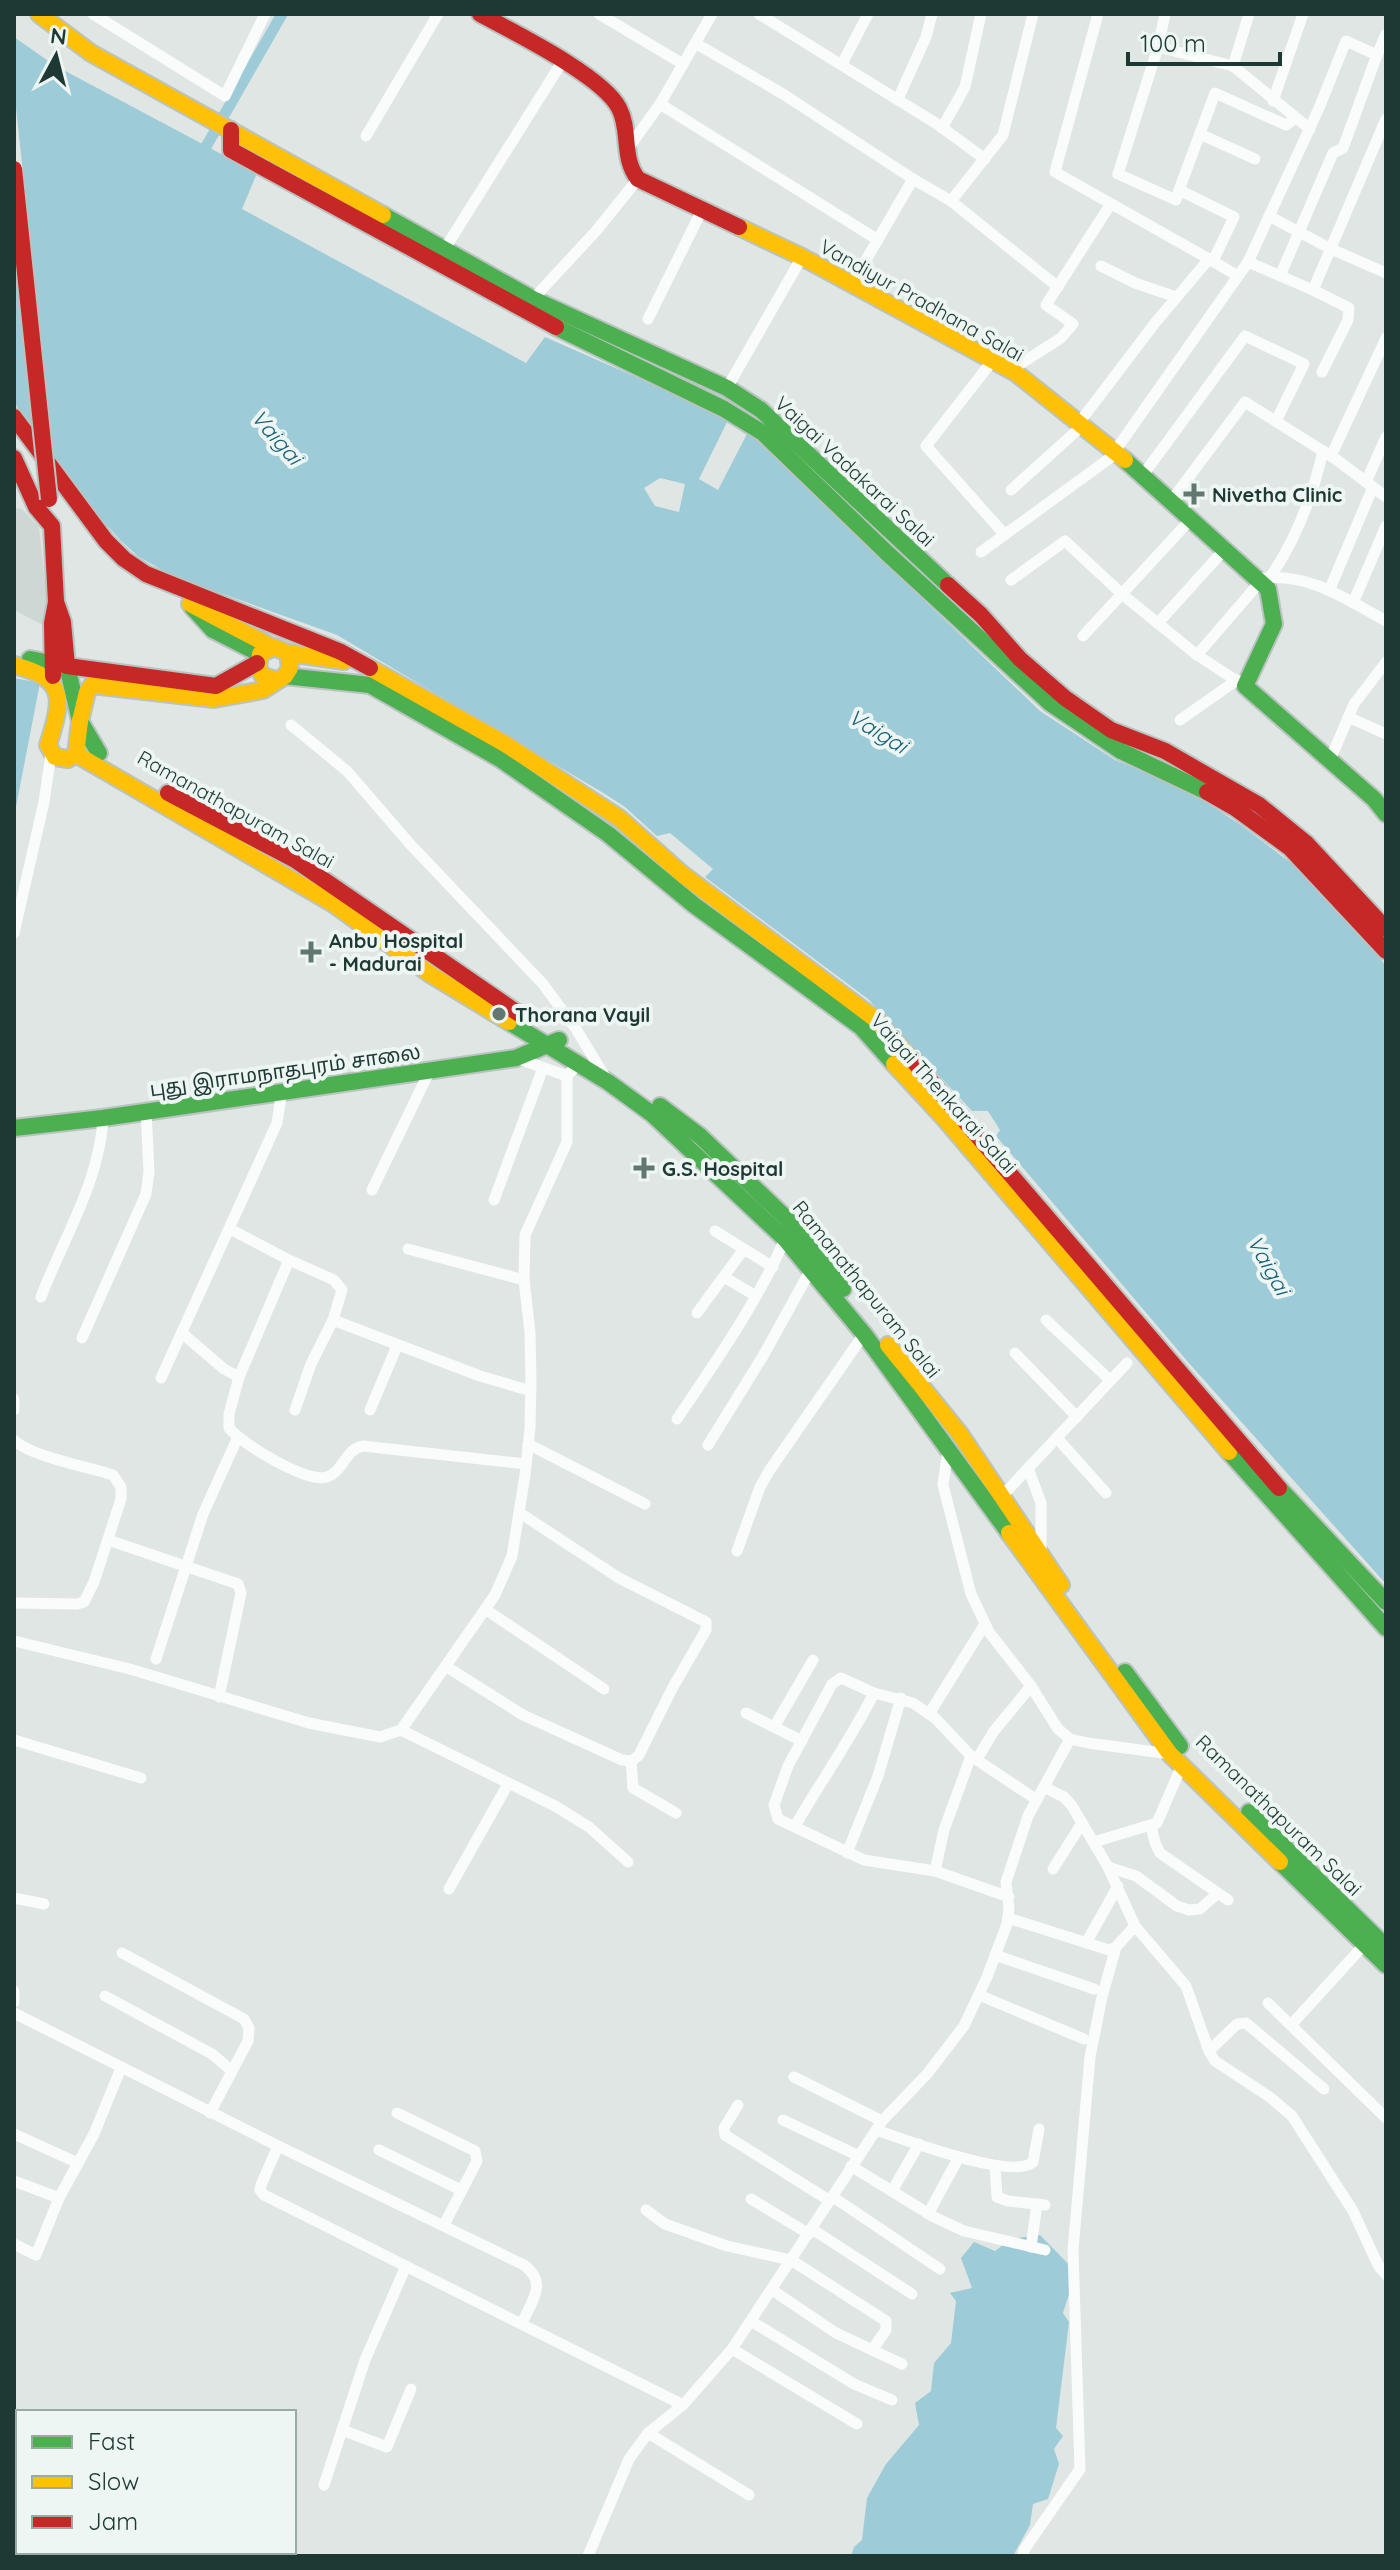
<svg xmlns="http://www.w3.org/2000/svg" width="1400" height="2570" viewBox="0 0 1400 2570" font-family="Quicksand,'Noto Sans Tamil',sans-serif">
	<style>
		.built { fill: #cdd8d4 }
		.water { fill: #9dcbd8; fill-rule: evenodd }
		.pier { fill: #e0e6e4 }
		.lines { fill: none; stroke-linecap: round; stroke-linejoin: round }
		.canal { stroke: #9dcbd8; stroke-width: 11 }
		.fast-casing { stroke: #b9c3c0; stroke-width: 20 }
		.slow-casing { stroke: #b9c3c0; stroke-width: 20 }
		.jam-casing { stroke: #b9c3c0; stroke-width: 20 }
		.street { stroke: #fafbfb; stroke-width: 11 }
		.fast { stroke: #4caf50; stroke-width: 16 }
		.slow { stroke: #ffc107; stroke-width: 16 }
		.jam { stroke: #c62828; stroke-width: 16 }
		.jam-bridge-casing { stroke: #b9c3c0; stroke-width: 20; stroke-linecap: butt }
		.jam-bridge { stroke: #c62828; stroke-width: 16 }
		.poi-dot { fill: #627672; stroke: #edf6f2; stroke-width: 3 }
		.labels { text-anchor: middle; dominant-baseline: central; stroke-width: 8; stroke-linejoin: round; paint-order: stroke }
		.street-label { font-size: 20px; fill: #1e3934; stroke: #edf6f2 }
		.poi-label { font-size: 20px; font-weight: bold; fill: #1e3934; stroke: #edf6f2; text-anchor: start }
		.water-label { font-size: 22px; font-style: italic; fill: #165f77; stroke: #edf6f2 }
	</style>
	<rect width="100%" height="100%" fill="#e0e6e4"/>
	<polygon class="built" points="14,508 22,509 39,527 49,619 47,627 14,610"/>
	<g class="water">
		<path d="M14,37L54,65L257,173L242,209L526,363L545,337L729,418L699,479L718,490L748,432L1040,711L1115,760L1187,790L1241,825L1291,863L1360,934L1386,966V1584L1188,1362L996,1136L1000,1130L988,1111H972L868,999L705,877L713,869L670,833L657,836L625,807L605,794L337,635L173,576L139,557L121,541L66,480L14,402ZM660,478L685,484L679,512L655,506L644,488Z"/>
		<polygon points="14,678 40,683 14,817"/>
		<polygon points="1040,2235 1076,2272 1063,2313 1069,2322 1056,2428 1063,2436 1054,2449 1059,2464 1048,2499 1033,2504 1030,2525 1013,2556 851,2556 854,2547 862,2540 867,2498 886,2464 919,2425 915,2403 931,2391 934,2363 951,2343 956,2301 950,2293 972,2288 961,2258 974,2242 995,2251 1011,2239"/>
	</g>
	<polygon class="pier" points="14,89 55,470 33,437 14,260"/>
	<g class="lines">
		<polyline class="canal" points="199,159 282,14"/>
		<g class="fast-casing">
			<g id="fast">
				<polyline points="383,215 533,299 727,388 761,410 948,585"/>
				<polyline points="556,327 724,409 763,433 887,553 1050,703 1121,751 1207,792"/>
				<polyline points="1125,460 1268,589 1274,624 1245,686 1374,799 1386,814"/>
				<polyline points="192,607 213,630 260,654"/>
				<polyline points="30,659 67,666 80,721 99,753"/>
				<polyline points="285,676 370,685 500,759 608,834 694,905 861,1027 894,1064"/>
				<polyline points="509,1022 608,1082 652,1114 785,1239 864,1334 1009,1533"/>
				<polyline points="660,1106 700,1136 788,1220 843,1289"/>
				<polyline points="14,1128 103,1118 516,1058 559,1040"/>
				<polyline points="1229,1452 1386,1628"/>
				<polyline points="1279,1488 1386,1602"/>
				<polyline points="1125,1672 1180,1746"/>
				<polyline points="1249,1812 1383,1944"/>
				<polyline points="1280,1862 1386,1965"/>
			</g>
		</g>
		<g class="slow-casing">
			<g id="slow">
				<polyline points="39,14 91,53 383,215"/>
				<polyline points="739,227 802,257 1016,373 1125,460"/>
				<polyline points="190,604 272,647"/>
				<polyline points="288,653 344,661"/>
				<path d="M14,665C67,679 63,698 48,745L55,757L68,759L76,754L80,721"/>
				<polyline points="370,668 505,744 619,818 682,874 875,1019 915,1063"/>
				<polyline points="80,721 87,692 92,685 214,699 263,690 285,676 290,668 288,653 274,647 260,654 258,668 263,676 276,680"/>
				<polyline points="76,754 332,903 430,974 509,1022"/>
				<polyline points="894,1064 944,1118 1229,1452"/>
				<polyline points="888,1345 960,1434 1061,1585"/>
				<polyline points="1009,1533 1170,1754 1280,1862"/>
			</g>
		</g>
		<g class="jam-casing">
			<g id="jam">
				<path d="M480,14C513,32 603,76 619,108C631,131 621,157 638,179L739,227"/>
				<polyline points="231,130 231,150 556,327"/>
				<polyline points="14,417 106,541 124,559 146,574 341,652 370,668"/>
				<polyline points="14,458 36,507 52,526 56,602 52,623 53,676"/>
				<polyline points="948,585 981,615 1020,659 1065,698 1111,730 1165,751 1259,805 1306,843 1386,929"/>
				<polyline points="56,602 63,622 67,666 216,686 257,663"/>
				<polyline points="1207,792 1235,808 1290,848 1386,951"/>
				<polyline points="168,793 295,860 519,1014"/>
				<polyline points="915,1063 1279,1488"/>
			</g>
		</g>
		<g class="street">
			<polyline points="93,14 225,96 265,14"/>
			<polyline points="599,14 683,64"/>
			<polyline points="759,14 937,124 985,159"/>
			<polyline points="1098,14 1055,172 1209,259"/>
			<polyline points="1165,14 1158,47 1118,174 1176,200 1179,190 1234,217 1213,261"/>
			<polyline points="695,43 783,94 913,179"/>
			<polyline points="1158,47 1233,66 1310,129"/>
			<polyline points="842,64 868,14"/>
			<polyline points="1233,66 1249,14"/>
			<polyline points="898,99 926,37 932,14"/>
			<polyline points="1273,101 1303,14"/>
			<polyline points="660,104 878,240"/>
			<polyline points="942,128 965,87 981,14"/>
			<polyline points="1200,134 1255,159"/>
			<polyline points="366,136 438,14"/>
			<polyline points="627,150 660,104 712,14"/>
			<polyline points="1179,190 1215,93 1286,125 1296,118"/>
			<polyline points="951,201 1058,287"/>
			<polyline points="1269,216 1331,249 1386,273"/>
			<polyline points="444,250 562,62"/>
			<polyline points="1248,262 1319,108 1346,41 1377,55 1386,34"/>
			<polyline points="1101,266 1135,283 1176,297"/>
			<polyline points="1280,276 1333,153 1343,148 1377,55"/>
			<polyline points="852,284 913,179 951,201 1003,135 1033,14"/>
			<polyline points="1313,290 1349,308 1348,320 1322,372"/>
			<polyline points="533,299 596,231 638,179"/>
			<polyline points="648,319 702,210"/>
			<polyline points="993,360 926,446 1005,535"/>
			<polyline points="1011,370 1061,338 1073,324 1046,305 1110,205"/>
			<polyline points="727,388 802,257"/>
			<polyline points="1079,423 1155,323 1209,259 1238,276"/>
			<polyline points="1115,451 1248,262 1313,290 1386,119"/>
			<polyline points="1331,456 1386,338"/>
			<polyline points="1143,475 1245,336 1304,364 1276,421"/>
			<polyline points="1366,482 1386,437"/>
			<polyline points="1011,490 1082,426"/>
			<polyline points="1171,501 1245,402 1337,460 1386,497"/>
			<polyline points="981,552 1117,453"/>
			<path d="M1271,576C1296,539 1313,495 1323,451"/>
			<path d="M1256,579C1307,571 1344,598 1386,621"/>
			<polyline points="1011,580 1065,541 1123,595 1197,655 1260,582"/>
			<polyline points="1329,591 1373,487"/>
			<polyline points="1353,603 1386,526"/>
			<polyline points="1158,623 1224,550"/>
			<polyline points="1083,636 1191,519"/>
			<polyline points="1197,655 1240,683"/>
			<polyline points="1348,717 1386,734"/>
			<polyline points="1180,720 1237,680"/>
			<polyline points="291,725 347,771 410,844 543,984 576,1029 604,1075"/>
			<polyline points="1330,760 1354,704 1386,662"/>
			<polyline points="14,933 44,802 51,754"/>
			<polyline points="516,1058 567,1076"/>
			<polyline points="372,1190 430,1070"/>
			<polyline points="494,1200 543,1068"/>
			<polyline points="230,1229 289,1260 334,1280 342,1290 333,1320 311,1364 295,1410"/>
			<polyline points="715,1231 773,1267"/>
			<polyline points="408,1249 524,1280"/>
			<path d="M289,1260L239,1377L229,1414V1428C241,1443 307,1484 327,1477C344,1471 345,1449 363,1446L526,1464"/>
			<polyline points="724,1277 756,1296"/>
			<path d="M41,1297C63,1239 100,1181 103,1118"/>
			<polyline points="697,1313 744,1249"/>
			<polyline points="333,1320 480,1376 531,1391"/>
			<polyline points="1046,1320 1110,1380"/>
			<polyline points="182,1333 224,1369 239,1377"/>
			<polyline points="82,1338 146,1194 149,1172 146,1110"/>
			<polyline points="1015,1353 1077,1417"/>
			<polyline points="161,1378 277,1123 282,1090"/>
			<polyline points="14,1399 14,1410"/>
			<polyline points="370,1410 397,1346"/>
			<path d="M677,1419C716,1361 757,1303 785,1239"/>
			<polyline points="1057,1438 1106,1493"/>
			<path d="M14,1440C29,1456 89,1467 113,1475L121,1487V1499L94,1582L84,1602L77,1604L14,1603"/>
			<polyline points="528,1444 645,1504"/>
			<polyline points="708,1445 763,1356 810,1271"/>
			<polyline points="948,1449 943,1485 971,1594 989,1632 1031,1686 1058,1729 1070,1739 1088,1743 1170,1754"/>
			<polyline points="1028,1468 1041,1503 1041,1553"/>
			<polyline points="1002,1496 1127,1363"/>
			<polyline points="108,1540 238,1584 241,1593 219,1697"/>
			<polyline points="737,1551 760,1487 769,1471 864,1334"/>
			<polyline points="485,1609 604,1689"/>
			<polyline points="14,1641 130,1669 309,1723 380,1737 401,1730 495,1595 512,1556 525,1475 530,1428 531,1380 530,1332 524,1280 525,1235 567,1142 567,1076 577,1065"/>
			<polyline points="156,1659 203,1514 237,1439"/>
			<polyline points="447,1667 523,1715 622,1760 632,1761 639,1755 673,1687 706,1630 706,1622 619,1578 520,1513"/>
			<polyline points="746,1713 802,1741"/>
			<polyline points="929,1714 985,1624"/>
			<polyline points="774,1727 813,1660"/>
			<polyline points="401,1730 555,1806 589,1827 628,1862"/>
			<polyline points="14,1740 141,1778"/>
			<polyline points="977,1759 994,1731 1031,1686"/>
			<polyline points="631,1761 633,1788 676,1813"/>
			<polyline points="1044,1787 1064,1797 1072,1806 1108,1867 1135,1926 1186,1986 1209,2051 1215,2061 1271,2098 1292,2116 1353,2211 1378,2265 1386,2275"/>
			<path d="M795,1826C821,1781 851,1739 874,1693"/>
			<polyline points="1151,1826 1155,1843 1160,1853 1228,1900"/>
			<polyline points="1094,1842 1157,1823 1182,1765"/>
			<polyline points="847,1853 878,1776 901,1698"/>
			<polyline points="1108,1867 1136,1876 1177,1906 1189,1910 1200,1909 1218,1893"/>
			<polyline points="1053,1869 1082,1823"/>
			<polyline points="935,1871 944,1830 971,1756"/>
			<polyline points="449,1889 508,1784"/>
			<polyline points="1009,1897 935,1871 864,1860 778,1819 774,1805 788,1766 832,1684 841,1678 874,1693 913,1703 935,1718 971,1756 1037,1800"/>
			<polyline points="14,1898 44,1904"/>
			<polyline points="1008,1918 1109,1950 1116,1947 1135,1926"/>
			<polyline points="1086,1943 1118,1886"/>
			<polyline points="122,1953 244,2019 249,2028 248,2041 210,2113"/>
			<polyline points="995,1955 1094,1989"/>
			<polyline points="14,1991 14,2002"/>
			<polyline points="979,1995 1084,2039"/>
			<polyline points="105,1996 212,2054 232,2071"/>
			<polyline points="1268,2003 1386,2118"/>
			<path d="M14,2013L278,2146L524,2265C548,2283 532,2301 522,2323"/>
			<polyline points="1291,2025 1364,1945"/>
			<polyline points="1209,2051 1237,2024 1246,2023 1324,2089"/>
			<polyline points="794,2077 882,2121"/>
			<polyline points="738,2105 724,2128 725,2135 830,2201"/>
			<polyline points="397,2113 475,2151 477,2161 444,2225"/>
			<polyline points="783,2120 859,2156"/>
			<path d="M876,2130C903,2139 1013,2181 1033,2162L1039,2129"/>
			<polyline points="14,2134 78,2163"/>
			<polyline points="278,2146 261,2185 260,2190 264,2195 683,2405"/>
			<polyline points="379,2150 461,2190"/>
			<polyline points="851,2166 934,2217 964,2231 1045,2250"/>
			<polyline points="995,2166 997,2197 1008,2201 1045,2205"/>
			<polyline points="14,2181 59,2198 94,2134 121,2068"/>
			<polyline points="892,2191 919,2144"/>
			<polyline points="833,2197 940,2269"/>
			<polyline points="751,2199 809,2234"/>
			<polyline points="646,2210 665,2224 727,2246 791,2260 886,2321 886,2330 872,2350"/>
			<polyline points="928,2214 959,2157"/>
			<polyline points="812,2229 912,2294"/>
			<polyline points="14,2244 36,2255 59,2198"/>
			<polyline points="1031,2247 1037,2204"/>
			<polyline points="772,2290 836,2333 902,2364"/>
			<polyline points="751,2321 854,2384 892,2400"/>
			<polyline points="732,2349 857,2424"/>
			<polyline points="342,2430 387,2447 411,2389"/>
			<polyline points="648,2433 749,2495"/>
			<polyline points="324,2485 365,2360 406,2266"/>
			<polyline points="588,2556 629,2459 648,2433 683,2405 732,2349 882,2121 927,2074 964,2026 987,1977 1007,1924 1009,1909 1006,1882 1028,1816 1070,1739"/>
			<polyline points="1023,2556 1024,2550 1080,2469 1073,2250 1090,2057 1102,1997 1116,1947"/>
		</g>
		<use href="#fast" class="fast"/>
		<use href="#slow" class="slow"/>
		<use href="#jam" class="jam"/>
		<g class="jam-bridge-casing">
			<polyline id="jam-bridge" points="14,169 49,499"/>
		</g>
		<use href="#jam-bridge" class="jam-bridge"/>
	</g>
	<g class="poi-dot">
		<path d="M1190 482h8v8h8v8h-8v8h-8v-8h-8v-8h8z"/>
		<path d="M307 940h8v8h8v8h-8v8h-8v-8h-8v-8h8z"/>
		<circle cx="499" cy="1014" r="8"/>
		<path d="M640 1156h8v8h8v8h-8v8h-8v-8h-8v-8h8z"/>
	</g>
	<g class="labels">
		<g class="street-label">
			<text transform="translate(922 300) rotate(29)">Vandiyur Pradhana Salai</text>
			<text transform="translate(855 471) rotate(43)">Vaigai Vadakarai Salai</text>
			<text transform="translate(236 809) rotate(29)">Ramanathapuram Salai</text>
			<text transform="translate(285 1070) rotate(-8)">புது இராமநாதபுரம் சாலை</text>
			<text transform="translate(944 1093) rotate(48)">Vaigai Thenkarai Salai</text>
			<text transform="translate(867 1289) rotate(51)">Ramanathapuram Salai</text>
			<text transform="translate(1279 1815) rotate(44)">Ramanathapuram Salai</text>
		</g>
		<g class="poi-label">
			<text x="1212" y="494">Nivetha Clinic</text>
			<text x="329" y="940">Anbu Hospital<tspan x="329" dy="23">- Madurai</tspan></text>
			<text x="515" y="1014">Thorana Vayil</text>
			<text x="662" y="1168">G.S. Hospital</text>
		</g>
		<g class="water-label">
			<text transform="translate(277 437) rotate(49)">Vaigai</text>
			<text transform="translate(878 731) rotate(31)">Vaigai</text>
			<text transform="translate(1269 1265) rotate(61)">Vaigai</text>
		</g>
	</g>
	<rect width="1400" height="2570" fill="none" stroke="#1e3934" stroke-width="32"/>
	<rect x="16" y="2410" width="280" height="144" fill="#edf6f2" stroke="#9aaaa6" stroke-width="2"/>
	<rect x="32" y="2436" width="40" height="12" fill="#4caf50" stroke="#9aaaa6" stroke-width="2"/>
	<text x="88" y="2450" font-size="24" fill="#1e3934">Fast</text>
	<rect x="32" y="2476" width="40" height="12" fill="#ffc107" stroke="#9aaaa6" stroke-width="2"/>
	<text x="88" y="2490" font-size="24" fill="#1e3934">Slow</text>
	<rect x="32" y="2516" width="40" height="12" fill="#c62828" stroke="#9aaaa6" stroke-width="2"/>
	<text x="88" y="2530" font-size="24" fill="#1e3934">Jam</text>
	<g transform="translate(56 56) rotate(7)" stroke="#edf6f2" stroke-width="6" paint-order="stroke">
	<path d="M0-6L14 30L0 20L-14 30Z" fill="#1e3934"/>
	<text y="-12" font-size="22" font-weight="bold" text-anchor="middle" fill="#1e3934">N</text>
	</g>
	<path d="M1128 52v12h152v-12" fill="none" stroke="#1e3934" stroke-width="4"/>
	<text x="1140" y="52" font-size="24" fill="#1e3934" stroke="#edf6f2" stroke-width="6" paint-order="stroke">100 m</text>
</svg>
